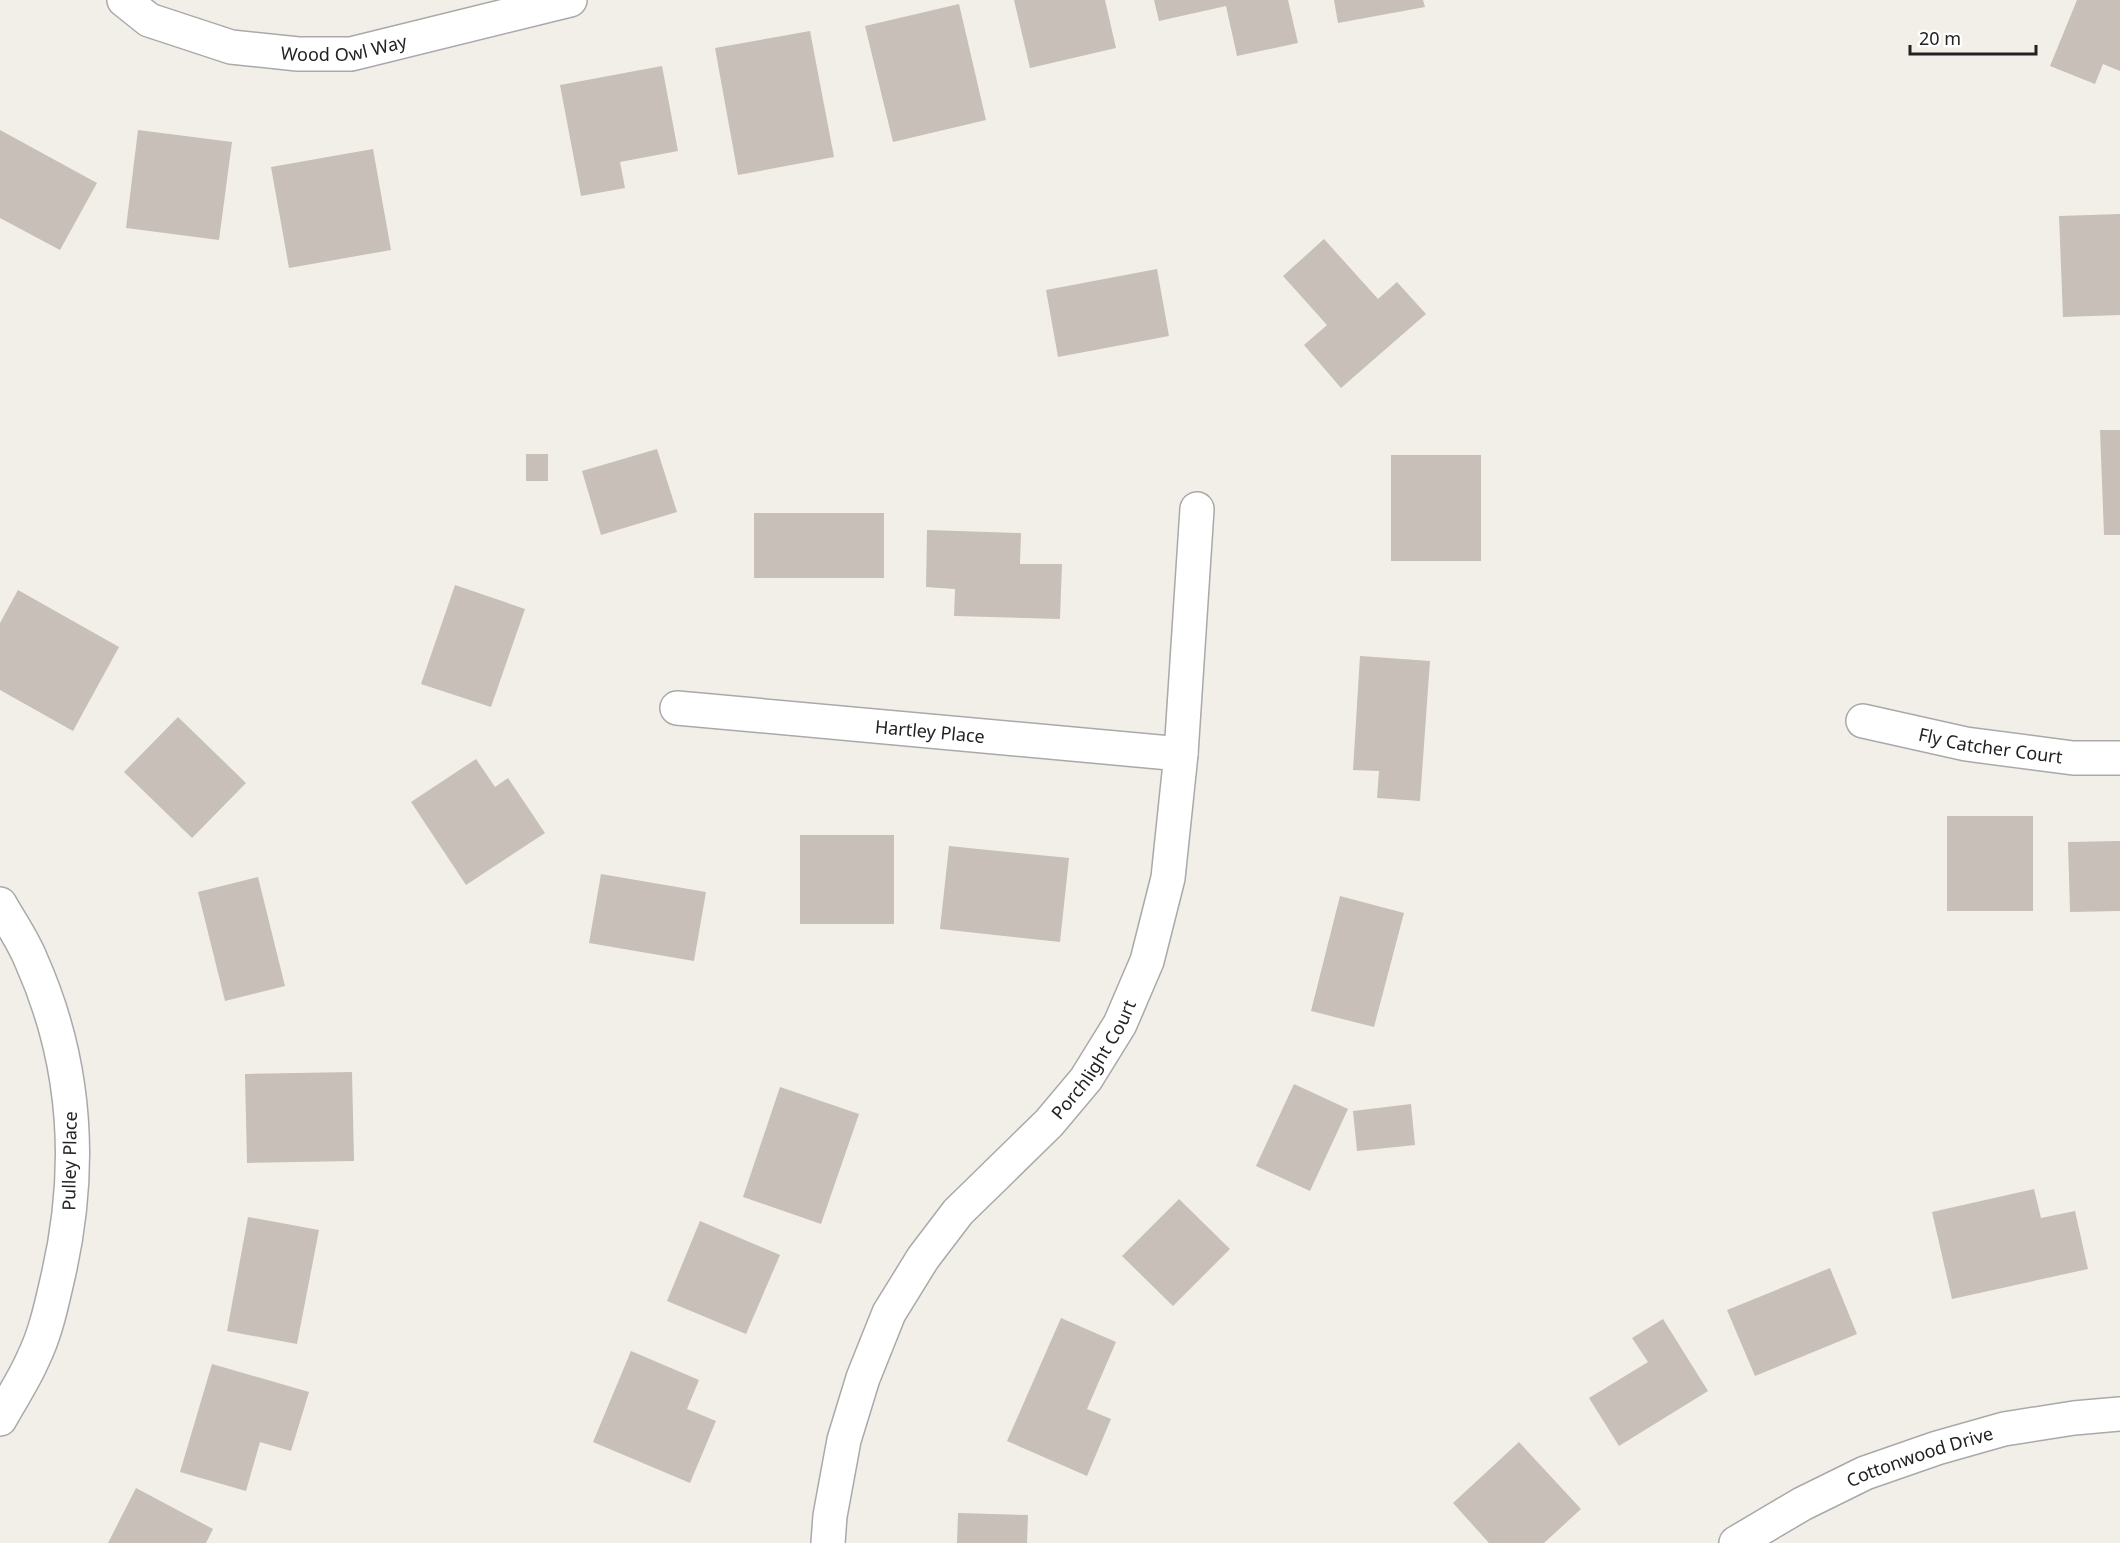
<svg xmlns="http://www.w3.org/2000/svg" width="2120" height="1543" viewBox="0 0 2120 1543" font-family="'Noto Sans',sans-serif">
	<style>
		.building { fill: #c7bfb8 }
		.lines { fill: none; stroke-linecap: round; stroke-linejoin: round }
		.minor-casing { stroke: #a9a9a9; stroke-width: 36 }
		.minor { stroke: #fff; stroke-width: 33 }
		.labels { text-anchor: middle; dominant-baseline: central; stroke-width: 6; stroke-linejoin: round; paint-order: stroke }
		.street-label { font-size: 18px; fill: #222; stroke: #fff }
	</style>
	<rect width="100%" height="100%" fill="#f2efe9"/>
	<g class="building">
		<polygon points="1014,0 1105,0 1116,48 1030,68"/>
		<polygon points="1154,0 1288,0 1298,43 1237,56 1226,6 1159,21"/>
		<polygon points="1334,0 1423,0 1425,7 1338,23"/>
		<polygon points="2077,0 2120,0 2120,71 2103,64 2095,84 2050,66"/>
		<polygon points="959,4 986,120 893,142 865,26"/>
		<polygon points="810,31 834,157 738,175 715,48"/>
		<polygon points="662,66 678,151 620,162 625,188 581,196 560,85"/>
		<polygon points="0,130 97,183 60,250 0,218"/>
		<polygon points="138,130 232,142 219,240 126,228"/>
		<polygon points="373,149 391,250 289,268 271,167"/>
		<polygon points="2120,214 2120,315 2063,317 2059,216"/>
		<polygon points="1324,239 1378,299 1397,282 1426,314 1341,388 1304,345 1327,325 1283,276"/>
		<polygon points="1157,269 1169,336 1058,357 1046,290"/>
		<polygon points="2100,430 2120,430 2120,535 2104,535"/>
		<polygon points="657,449 677,512 601,535 582,471"/>
		<rect x="526" y="454" width="22" height="27"/>
		<rect x="1391" y="455" width="90" height="106"/>
		<rect x="754" y="513" width="130" height="65"/>
		<polygon points="927,530 1021,533 1020,564 1062,564 1060,619 954,616 955,589 926,587"/>
		<polygon points="455,585 525,609 491,707 421,684"/>
		<polygon points="18,590 119,647 73,731 0,690 0,623"/>
		<polygon points="1360,656 1430,661 1420,801 1377,798 1379,771 1353,770"/>
		<polygon points="178,717 246,783 192,838 124,772"/>
		<polygon points="476,759 495,787 508,778 545,833 466,885 411,802"/>
		<rect x="1947" y="816" width="86" height="95"/>
		<rect x="800" y="835" width="94" height="89"/>
		<polygon points="2120,841 2120,911 2070,912 2068,842"/>
		<polygon points="949,846 1069,858 1060,942 940,929"/>
		<polygon points="601,874 706,892 694,961 589,943"/>
		<polygon points="258,877 285,986 225,1001 198,892"/>
		<polygon points="1340,896 1404,913 1374,1027 1311,1011"/>
		<polygon points="352,1072 354,1161 247,1163 245,1074"/>
		<polygon points="1294,1084 1348,1109 1310,1191 1256,1166"/>
		<polygon points="780,1087 859,1114 821,1224 743,1197"/>
		<polygon points="1411,1104 1415,1145 1357,1151 1353,1111"/>
		<polygon points="2034,1189 2041,1218 2075,1211 2088,1269 1952,1299 1932,1212"/>
		<polygon points="1179,1199 1230,1249 1173,1306 1122,1256"/>
		<polygon points="248,1217 319,1230 297,1344 227,1331"/>
		<polygon points="700,1221 780,1255 746,1334 667,1301"/>
		<polygon points="1830,1268 1857,1334 1755,1376 1727,1310"/>
		<polygon points="1061,1318 1116,1342 1087,1409 1111,1419 1087,1476 1007,1441"/>
		<polygon points="1663,1319 1708,1391 1619,1446 1589,1398 1648,1362 1632,1338"/>
		<polygon points="631,1351 699,1380 687,1409 716,1421 690,1483 593,1442"/>
		<polygon points="212,1364 309,1392 291,1451 260,1442 246,1491 180,1472"/>
		<polygon points="1519,1442 1581,1509 1544,1543 1489,1543 1453,1503"/>
		<polygon points="136,1488 213,1529 206,1543 108,1543"/>
		<polygon points="958,1513 1028,1515 1027,1543 957,1543"/>
	</g>
	<g class="lines">
		<g class="minor-casing">
			<g id="minor">
				<path id="s1" d="M124,0L149,20L231,47L298,54H351L570,0"/>
				<path id="s2" d="M677,708L1181,754"/>
				<path id="s3" d="M1863,721L1966,744L2073,758H2120"/>
				<path d="M0,904C10,922 23,940 31,960C77,1063 83,1172 57,1281C51,1307 45,1335 33,1359C24,1380 11,1399 0,1419"/>
				<path id="s4" d="M828,1543L830,1516L844,1440L863,1378L889,1313L923,1258L958,1212L1049,1123L1086,1079L1120,1024L1147,961L1168,878L1181,754L1197,509"/>
				<path id="s5" d="M1736,1543L1802,1504L1865,1473L1937,1448L2004,1429L2074,1418L2120,1414"/>
			</g>
		</g>
		<use href="#minor" class="minor"/>
	</g>
	<g class="labels">
		<g class="street-label">
			<text stroke="none"><textPath href="#s1" startOffset="232">Wood Owl Way</textPath></text>
			<text stroke="none"><textPath href="#s2" startOffset="254">Hartley Place</textPath></text>
			<text stroke="none"><textPath href="#s3" startOffset="130">Fly Catcher Court</textPath></text>
			<text stroke="none"><textPath href="#s4" startOffset="567">Porchlight Court</textPath></text>
			<text transform="translate(69 1161) rotate(-89)">Pulley Place</text>
			<text stroke="none"><textPath href="#s5" startOffset="204">Cottonwood Drive</textPath></text>
		</g>
	</g>
	<path d="M1910 45v9h126v-9" fill="none" stroke="#222222" stroke-width="3"/>
	<text x="1919" y="45" font-size="18" fill="#222222" stroke="#ffffff" stroke-width="4.5" paint-order="stroke">20 m</text>
</svg>
